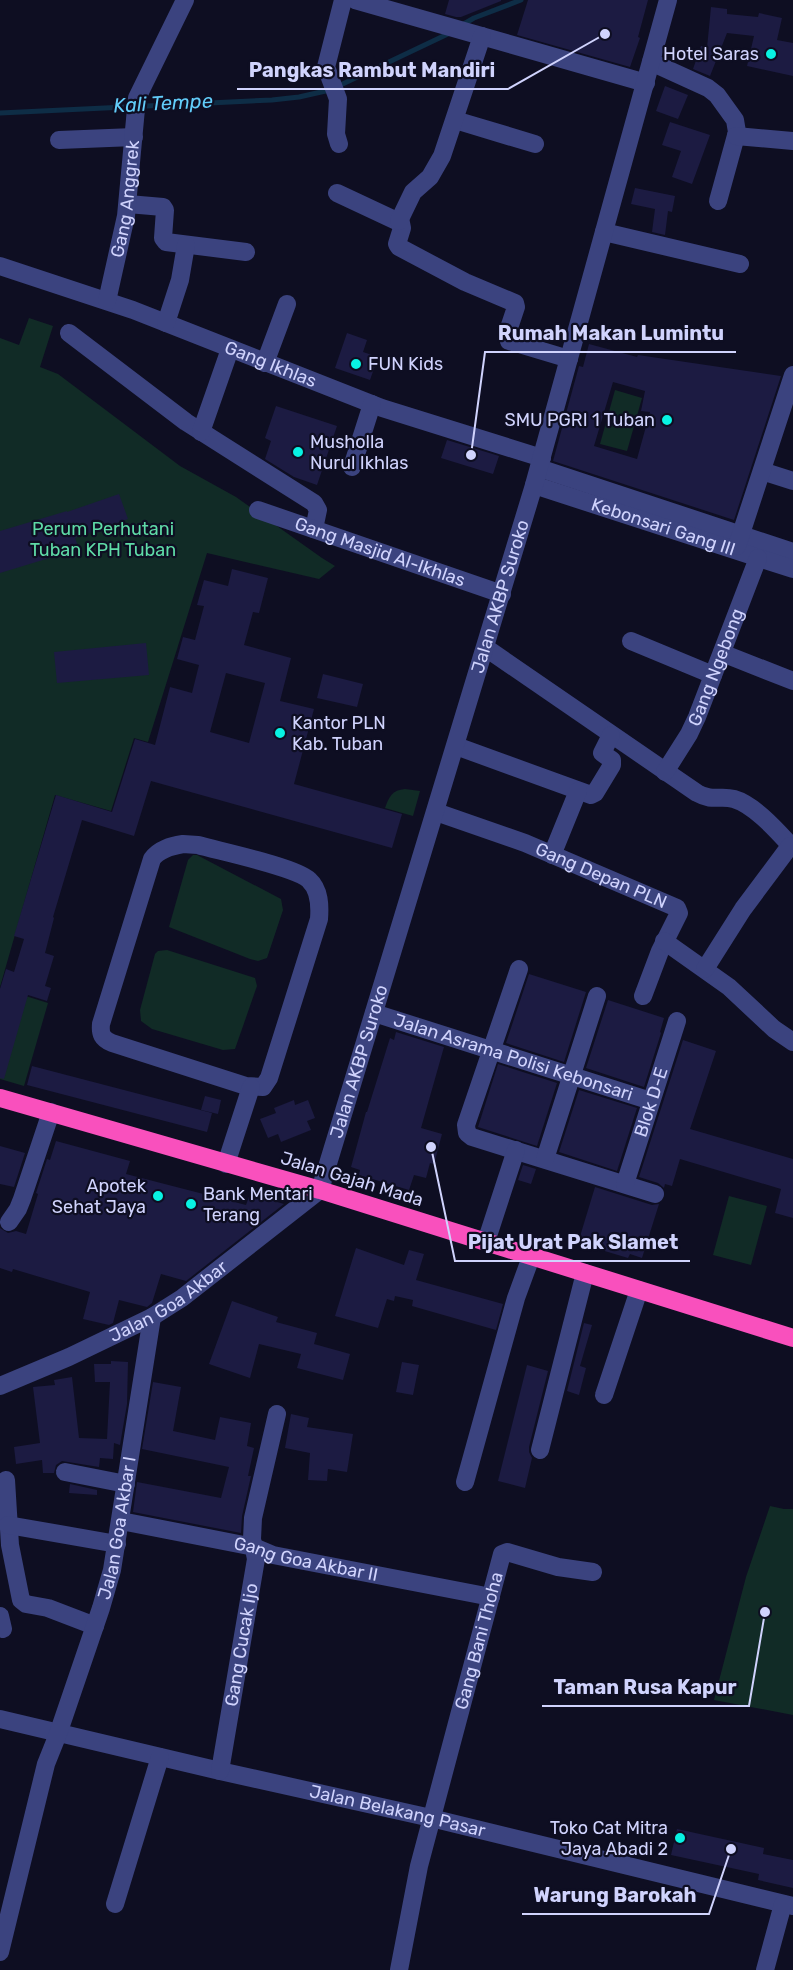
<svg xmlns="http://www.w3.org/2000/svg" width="793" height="1970" viewBox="0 0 793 1970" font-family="Rubik,sans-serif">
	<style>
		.green { fill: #112b26 }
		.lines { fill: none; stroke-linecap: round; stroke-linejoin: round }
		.stream { stroke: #0e2d46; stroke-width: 5 }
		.building { fill: #1c1b42; fill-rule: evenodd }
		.minor { stroke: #3b437f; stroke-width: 18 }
		.highway { stroke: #f950bd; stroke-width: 18 }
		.poi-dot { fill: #08f2e3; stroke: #0e0e22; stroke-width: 2 }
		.labels { text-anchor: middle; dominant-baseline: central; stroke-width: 4.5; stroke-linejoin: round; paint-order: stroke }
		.poi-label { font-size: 18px; fill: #d0d3fd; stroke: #0e0e22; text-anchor: end }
		.street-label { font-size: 18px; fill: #d0d3fd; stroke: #0e0e22 }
		.park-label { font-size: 18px; fill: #5fdba7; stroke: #0e0e22 }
		.water-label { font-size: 20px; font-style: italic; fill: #62cdfa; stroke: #0e0e22 }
		.leader { fill: none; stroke: #d0d3fd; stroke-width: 2 }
		.callout-dot { fill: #d0d3fd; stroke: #0e0e22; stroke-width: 2 }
		.callout-label { font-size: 20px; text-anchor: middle; font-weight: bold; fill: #d0d3fd; stroke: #0e0e22; stroke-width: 4.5; stroke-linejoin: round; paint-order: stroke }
	</style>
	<rect width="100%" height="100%" fill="#0e0e22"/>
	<g class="green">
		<polygon points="29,318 53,326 40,367 58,374 180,466 236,497 322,558 335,566 319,579 207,553 148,742 134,738 111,811 55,795 0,987 0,338 19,345"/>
		<polygon points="615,390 642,398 627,451 600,444"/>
		<path d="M405,789L420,791L413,816L385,808C389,797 392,790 405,789Z"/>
		<polygon points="193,855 197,855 281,899 283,910 267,958 258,961 250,959 169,927 188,860"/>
		<polygon points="167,950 255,978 257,986 235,1049 223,1050 152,1029 141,1021 140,1010 155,954 158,951"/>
		<polygon points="0,988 48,1003 24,1086 0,1079"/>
		<polygon points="729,1196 767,1206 751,1265 713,1255"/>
		<polygon points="770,1506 784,1509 793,1509 793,1715 714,1700 746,1577"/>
	</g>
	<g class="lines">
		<g class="stream">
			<polyline points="462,25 474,18 521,0"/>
			<polyline points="0,113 272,100 299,97 330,90 452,32"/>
		</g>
	</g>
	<g class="building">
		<polygon points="449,0 501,0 501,1 461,17 456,17 445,14"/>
		<polygon points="528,0 648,0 638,37 640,38 630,67 517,35"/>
		<polygon points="711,7 727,9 727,14 758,17 759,13 782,18 777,40 793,43 793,76 747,66 754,36 727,33 710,76 693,69 701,46 707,48"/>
		<polygon points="665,86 688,95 678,119 656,111"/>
		<polygon points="670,122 710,135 692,184 672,177 681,151 662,145"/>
		<polygon points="635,188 675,196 672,212 668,211 665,235 652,232 655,209 631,204"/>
		<polygon points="347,333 367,340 363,352 378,357 370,380 335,368"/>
		<path d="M589,344L637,357L638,355L781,376L734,520L553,461L579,366L583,367ZM613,382L645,391L641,411L650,412L637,459L594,446Z"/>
		<polygon points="276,406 337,426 317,485 294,477 265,459 271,441 265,438"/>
		<polygon points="447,440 499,456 493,474 441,458"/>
		<polygon points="119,494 128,519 75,538 79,549 0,573 0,531 67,511 67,512"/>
		<path d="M232,569L268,578L259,613L253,612L244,645L291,658L280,701L314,709L294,784L402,814L392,848L151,781L134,836L82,820L53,917L54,918L45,953L54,956L45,986L51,988L47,1001L28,995L4,1079L0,1078V989L6,969L14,972L24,939L14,936L56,795L112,812L135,739L155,745L170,687L192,693L199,665L177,659L183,637L195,640L204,606L197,605L204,580L228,586ZM226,673L265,683L249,743L210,732Z"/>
		<polygon points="146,643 149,675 57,683 54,652"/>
		<polygon points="323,674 363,684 357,707 317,698"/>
		<polygon points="529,974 586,992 564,1062 506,1043"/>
		<polygon points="608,1000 664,1018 660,1032 661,1033 644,1087 586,1068"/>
		<polygon points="396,1032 444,1047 421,1128 442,1134 434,1164 430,1163 426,1178 414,1175 409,1190 359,1175 360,1170 351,1167 366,1112 367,1112 390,1038 394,1040"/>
		<polygon points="683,1040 716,1051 690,1129 793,1159 793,1218 775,1213 781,1189 680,1159 672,1186 665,1184 664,1188 658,1183 639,1177"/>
		<polygon points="498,1064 557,1083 537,1146 478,1127"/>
		<polygon points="32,1066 212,1113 207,1132 27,1085"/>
		<polygon points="579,1090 637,1108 617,1171 559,1152"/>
		<polygon points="205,1096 221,1100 218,1114 201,1110"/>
		<polygon points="294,1100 295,1105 308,1100 315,1118 307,1121 311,1130 281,1142 278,1134 268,1138 260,1119 276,1113 274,1108"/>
		<polygon points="56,1141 130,1161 126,1174 246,1205 250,1194 284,1204 186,1281 161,1274 152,1303 147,1307 119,1300 113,1323 109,1325 83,1319 90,1292 13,1269 12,1272 0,1268 0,1228 8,1233 16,1231 26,1234 38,1194 36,1193 47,1159 50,1160"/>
		<polygon points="0,1146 25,1153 14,1187 0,1184"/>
		<polygon points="523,1165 536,1169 531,1184 518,1180"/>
		<polygon points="595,1187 652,1205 659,1204 642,1258 630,1254 628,1258 578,1243"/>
		<polygon points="356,1248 404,1265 409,1250 424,1254 416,1280 503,1304 496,1330 412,1306 413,1300 395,1296 394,1301 387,1299 378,1328 335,1316"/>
		<polygon points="232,1301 278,1317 276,1322 317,1333 314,1344 350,1354 343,1380 297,1368 301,1354 259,1344 250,1378 209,1364"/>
		<polygon points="584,1323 592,1325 580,1366 586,1368 579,1395 567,1391"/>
		<polygon points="111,1361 128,1362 127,1404 120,1445 114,1443 113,1459 100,1458 99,1467 62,1461 56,1465 54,1473 43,1473 42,1460 16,1464 14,1447 40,1443 33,1387 55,1385 54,1380 72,1377 79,1438 107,1439 110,1382 95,1382 94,1364 111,1364"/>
		<polygon points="402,1362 419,1365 413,1395 396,1392"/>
		<polygon points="527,1365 548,1371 529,1447 529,1452 532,1458 525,1488 498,1481"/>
		<polygon points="153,1382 181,1387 173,1431 215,1440 220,1417 251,1423 247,1446 254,1448 248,1476 251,1476 242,1516 241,1533 133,1512 137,1482 221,1498 229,1467 142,1449"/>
		<polygon points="291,1414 309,1418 307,1427 353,1434 347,1472 328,1469 327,1481 308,1480 310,1453 285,1448"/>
		<polygon points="70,1484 97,1490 97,1495 69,1493"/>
		<polygon points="677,1829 764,1848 763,1854 793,1860 793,1888 758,1880 759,1874 671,1855"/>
	</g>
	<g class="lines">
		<g class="minor">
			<polyline points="355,0 646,83"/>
			<polyline points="651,62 708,88 717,95 735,120 737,132 718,201"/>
			<polyline points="455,120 535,144"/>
			<polyline points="736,136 793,141"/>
			<polyline points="59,140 134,137"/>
			<polyline points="339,144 336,134 338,99 326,67 343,0"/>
			<polyline points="337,193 401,223 402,228 397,244 399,247 465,282 515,303 516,307 507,334 509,341 569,359"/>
			<polyline points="128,204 163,207 165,210 163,238 166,242 246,252"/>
			<polyline points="399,221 413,192 430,177 442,156 482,36"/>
			<polyline points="604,232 740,264"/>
			<path id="s1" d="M0,266L133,310L382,408L542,458"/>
			<path id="s2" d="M107,301L126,216L137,98L185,0"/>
			<polyline points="166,323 180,280 186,245"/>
			<polyline points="69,333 186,422 314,503 318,510 314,529"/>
			<polyline points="265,363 287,304"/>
			<polyline points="201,432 230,349"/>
			<polyline points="352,467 372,404"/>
			<polyline points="539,468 793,552"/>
			<polyline points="762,471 793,481"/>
			<path id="s3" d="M534,485L793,569"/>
			<path id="s4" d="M258,510L502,594"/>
			<polyline points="737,546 793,375"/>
			<polyline points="631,641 713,675"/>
			<path d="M486,648L697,793C713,802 720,795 734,799C755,805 779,833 793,848"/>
			<polyline points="722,653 793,681"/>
			<polyline points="456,746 591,795 595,793 612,765 612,760 602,753 611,735"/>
			<path id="s5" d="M665,772L689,734L697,717L758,558"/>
			<path id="s6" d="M436,812L525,843L677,908L679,913L660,951L643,996"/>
			<path d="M183,844L198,845C219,851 296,867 309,880C320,890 320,906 319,919L269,1078L263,1087L246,1086L112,1043C102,1039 100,1034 101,1024L152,859C159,849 171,846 183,844Z"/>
			<polyline points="552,855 578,791"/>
			<polyline points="664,941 729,987 774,1029 793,1042"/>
			<polyline points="519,969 466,1125 467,1133 472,1137 655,1194"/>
			<polyline points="705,969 743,909 790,846"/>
			<path id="s7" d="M374,1013L651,1101"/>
			<polyline points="545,1159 597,996"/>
			<polyline points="226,1164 251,1087"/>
			<path id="s8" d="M625,1184L677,1021"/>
			<polyline points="9,1222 18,1209 22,1199 51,1112"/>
			<polyline points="486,1242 516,1150"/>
			<path id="s9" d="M0,1386L69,1357L152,1317L182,1298L320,1190L534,485L668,0"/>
			<polyline points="604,1395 639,1290"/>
			<polyline points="540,1450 585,1273"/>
			<polyline points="65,1472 126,1484"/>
			<polyline points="6,1480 10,1545 21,1600 26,1604 48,1608 95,1626"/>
			<polyline points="465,1482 516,1298 531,1257"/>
			<path id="s10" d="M121,1521L254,1547L273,1555L491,1597"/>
			<polyline points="8,1525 117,1544"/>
			<polyline points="0,1616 3,1629"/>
			<path id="s11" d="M0,1719L220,1771L431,1818L793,1906"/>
			<path id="s12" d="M220,1771L256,1559L252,1539L253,1518L277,1414"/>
			<polyline points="115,1904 160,1757"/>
			<path id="s13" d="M0,1952L46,1764L58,1734L101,1608L112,1570L152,1317"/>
			<path id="s14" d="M399,1970L419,1866L502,1554L507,1552L558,1567L593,1572"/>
			<polyline points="765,1970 783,1904"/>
		</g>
		<polyline class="highway" points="0,1098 320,1190 793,1338"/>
	</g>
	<g class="poi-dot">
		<circle cx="771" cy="54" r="6"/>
		<circle cx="356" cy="364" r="6"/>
		<circle cx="667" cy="420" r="6"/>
		<circle cx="298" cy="452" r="6"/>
		<circle cx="280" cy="733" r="6"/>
		<circle cx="158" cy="1196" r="6"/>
		<circle cx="191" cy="1204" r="6"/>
		<circle cx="680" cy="1838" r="6"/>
	</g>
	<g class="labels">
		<g class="poi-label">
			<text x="759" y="54">Hotel Saras</text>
			<text x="368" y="364" text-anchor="start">FUN Kids</text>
			<text x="655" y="420">SMU PGRI 1 Tuban</text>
			<text x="310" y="442" text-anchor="start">Musholla<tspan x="310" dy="21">Nurul Ikhlas</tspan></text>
			<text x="292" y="723" text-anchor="start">Kantor PLN<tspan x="292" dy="21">Kab. Tuban</tspan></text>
			<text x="146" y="1186">Apotek<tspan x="146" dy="21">Sehat Jaya</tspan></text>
			<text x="203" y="1194" text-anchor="start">Bank Mentari<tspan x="203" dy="21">Terang</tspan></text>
			<text x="668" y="1828">Toko Cat Mitra<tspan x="668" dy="21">Jaya Abadi 2</tspan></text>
		</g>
		<g class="street-label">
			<text stroke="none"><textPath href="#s2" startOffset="104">Gang Anggrek</textPath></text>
			<text stroke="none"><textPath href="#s1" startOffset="288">Gang Ikhlas</textPath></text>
			<text stroke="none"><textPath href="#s3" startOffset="136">Kebonsari Gang III</textPath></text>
			<text stroke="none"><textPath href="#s4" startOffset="129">Gang Masjid Al-Ikhlas</textPath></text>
			<text stroke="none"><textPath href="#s9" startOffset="998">Jalan AKBP Suroko</textPath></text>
			<text stroke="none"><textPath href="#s5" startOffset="117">Gang Ngebong</textPath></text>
			<text stroke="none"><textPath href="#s6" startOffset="177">Gang Depan PLN</textPath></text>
			<text stroke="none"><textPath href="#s7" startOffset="146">Jalan Asrama Polisi Kebonsari</textPath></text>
			<text stroke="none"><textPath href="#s9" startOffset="512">Jalan AKBP Suroko</textPath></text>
			<text stroke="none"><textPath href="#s8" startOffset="86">Blok D-E</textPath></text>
			<text transform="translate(352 1179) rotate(17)">Jalan Gajah Mada</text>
			<text stroke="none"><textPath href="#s9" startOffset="189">Jalan Goa Akbar</textPath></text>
			<text stroke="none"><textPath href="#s13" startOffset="441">Jalan Goa Akbar I</textPath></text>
			<text stroke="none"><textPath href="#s10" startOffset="189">Gang Goa Akbar II</textPath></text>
			<text stroke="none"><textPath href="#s14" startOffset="339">Gang Bani Thoha</textPath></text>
			<text stroke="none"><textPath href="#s12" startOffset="128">Gang Cucak Ijo</textPath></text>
			<text stroke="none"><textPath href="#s11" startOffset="408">Jalan Belakang Pasar</textPath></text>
		</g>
		<g class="park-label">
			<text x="103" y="529">Perum Perhutani<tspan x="103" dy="21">Tuban KPH Tuban</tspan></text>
		</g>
		<g class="water-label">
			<text transform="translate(163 103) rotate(-3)">Kali Tempe</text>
		</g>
	</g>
	<path class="leader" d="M605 34L508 89H237M471 455L485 352H736M431 1147L455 1261H690M765 1612L749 1706H542M731 1849L709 1914H522"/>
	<g class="callout-dot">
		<circle cx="605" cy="34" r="6"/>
		<circle cx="471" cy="455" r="6"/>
		<circle cx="431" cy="1147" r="6"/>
		<circle cx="765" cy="1612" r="6"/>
		<circle cx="731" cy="1849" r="6"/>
	</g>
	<g class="callout-label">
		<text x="372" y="77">Pangkas Rambut Mandiri</text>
		<text x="611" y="340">Rumah Makan Lumintu</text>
		<text x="573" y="1249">Pijat Urat Pak Slamet</text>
		<text x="645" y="1694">Taman Rusa Kapur</text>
		<text x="615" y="1902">Warung Barokah</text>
	</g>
</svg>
